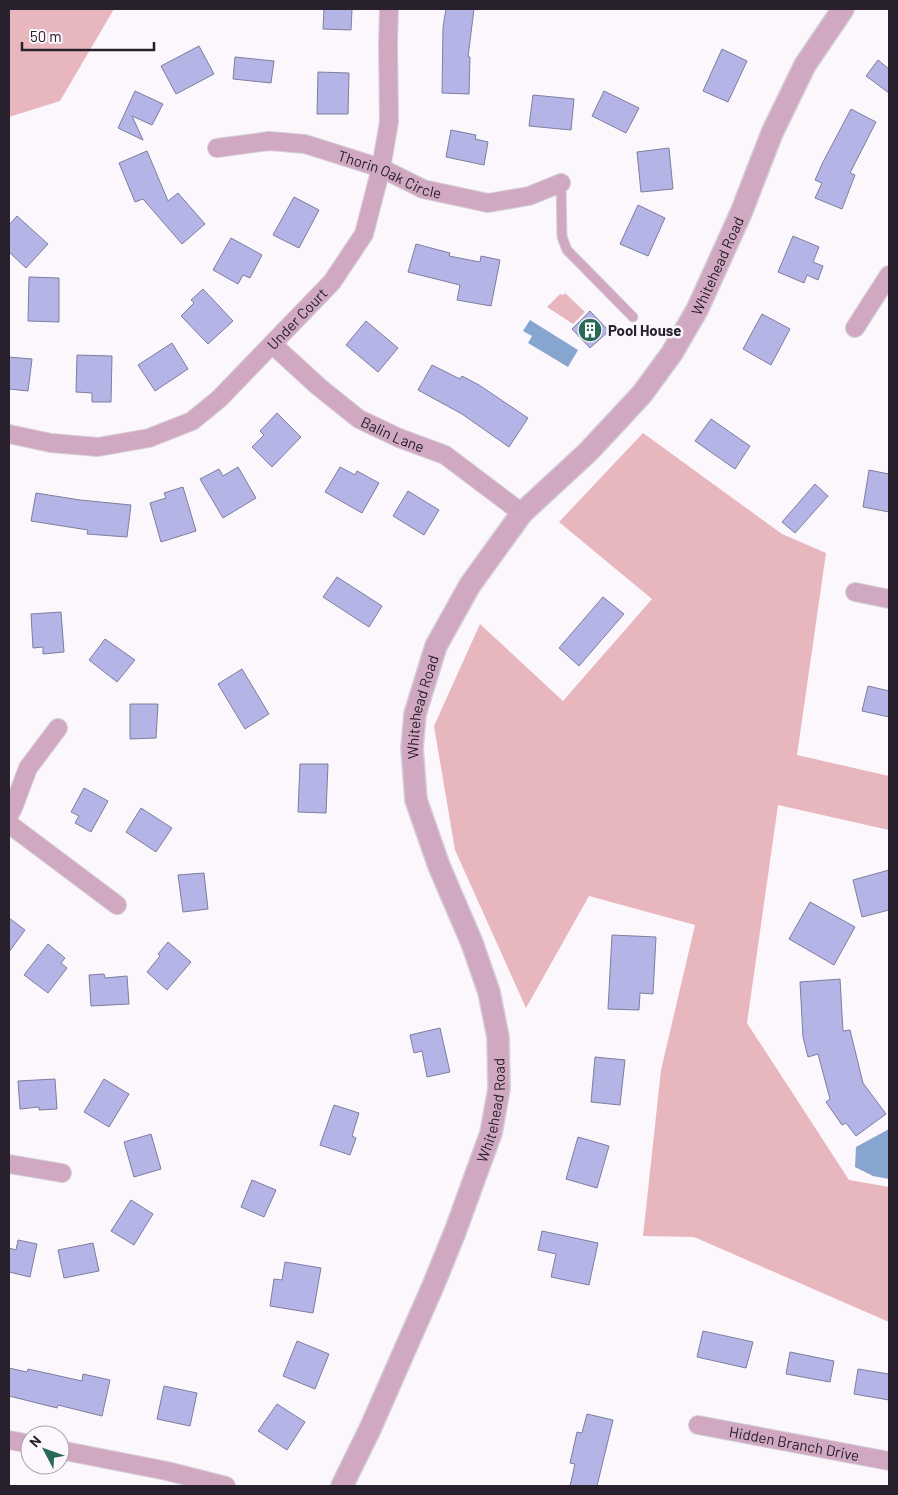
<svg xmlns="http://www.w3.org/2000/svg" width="898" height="1495" viewBox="0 0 898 1495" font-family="Barlow,sans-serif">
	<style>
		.green { fill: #e8b7be }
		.water { fill: #86a5cf }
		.building { fill: #b4b4e6; stroke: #7e7e9e }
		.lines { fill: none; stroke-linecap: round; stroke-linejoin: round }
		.service-casing { stroke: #d5d0d7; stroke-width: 11 }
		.minor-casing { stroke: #d5d0d7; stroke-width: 20 }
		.tertiary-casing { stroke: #d5d0d7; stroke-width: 24 }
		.service { stroke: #d1a8c2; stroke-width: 9 }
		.minor { stroke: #d1a8c2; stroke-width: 18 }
		.tertiary { stroke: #d1a8c2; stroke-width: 21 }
		.labels { text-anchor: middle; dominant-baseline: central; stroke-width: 5; stroke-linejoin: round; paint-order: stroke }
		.street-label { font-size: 15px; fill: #28202c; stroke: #fbf7fd }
		.poi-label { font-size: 15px; font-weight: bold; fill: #28202c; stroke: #fbf7fd; text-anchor: start }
	</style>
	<rect width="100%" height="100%" fill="#fbf7fd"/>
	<g class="green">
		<polygon points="9,9 114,9 60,101 9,117"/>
		<polygon points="565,293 585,312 573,324 547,307 560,294 563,295"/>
		<polygon points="643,433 782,534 826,553 797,755 889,776 889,830 778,805 747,1023 849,1180 889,1187 889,1322 694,1237 643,1236 661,1070 695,925 589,896 526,1008 455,850 434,726 480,624 563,701 652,599 559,522"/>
	</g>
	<g class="water">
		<polygon points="530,320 578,350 568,367 528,343 532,336 523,331"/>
		<polygon points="889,1129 889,1179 873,1176 855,1167 856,1147"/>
	</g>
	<g class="building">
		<polygon points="324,9 352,9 351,30 323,29"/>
		<polygon points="446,9 474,9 468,57 470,57 469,94 442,93 443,27"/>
		<polygon points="199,46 214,74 176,94 161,66"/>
		<polygon points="722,49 747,61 728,102 703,91"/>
		<polygon points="235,57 274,61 271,83 233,79"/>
		<polygon points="878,60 889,69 889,93 866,76"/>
		<polygon points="318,72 349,73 348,114 317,114"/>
		<polygon points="135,91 163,104 152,125 132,116 143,140 118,128"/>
		<polygon points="604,91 639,108 626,133 592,116"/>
		<polygon points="533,95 574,99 571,130 529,126"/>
		<polygon points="851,109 876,122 850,173 855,175 842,209 815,198 822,183 815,180 823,162"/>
		<polygon points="451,130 476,135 475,139 488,142 484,165 446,157"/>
		<polygon points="669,148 673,189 641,192 637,152"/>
		<polygon points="147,151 168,201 178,193 205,224 182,244 143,199 135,202 119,163"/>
		<polygon points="294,197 319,210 299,248 273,235"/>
		<polygon points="638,205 665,218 648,256 620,244"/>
		<polygon points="17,216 48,244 26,268 9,252 9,225"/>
		<polygon points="793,236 819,247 813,262 823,266 818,280 807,275 804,283 778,272"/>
		<polygon points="231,238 262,255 250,278 243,275 238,284 213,270"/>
		<polygon points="416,244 450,253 449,256 480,262 481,256 500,260 491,306 457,300 460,285 408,272"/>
		<polygon points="29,277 59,278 59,322 28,321"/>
		<polygon points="203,289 233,321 208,344 181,316 194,303 191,300"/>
		<polygon points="590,311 609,331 590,348 572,329"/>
		<polygon points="762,314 790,329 771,365 743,349"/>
		<polygon points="366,321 398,348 378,372 346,345"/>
		<polygon points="172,343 188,369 155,391 138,365"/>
		<polygon points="77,355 112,356 111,402 92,402 92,393 76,392"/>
		<polygon points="9,357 32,359 28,391 9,389"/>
		<polygon points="432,365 460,379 462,376 479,385 528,418 509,447 462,414 418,390"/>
		<polygon points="277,413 301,437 272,467 252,447 264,435 260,431"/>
		<polygon points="711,419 750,446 735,469 695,441"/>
		<polygon points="238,467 256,498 223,518 200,479 219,469 223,476"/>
		<polygon points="340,467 355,475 357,471 379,483 362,513 325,492"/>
		<polygon points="869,470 889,474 889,512 863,507"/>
		<polygon points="815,484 828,496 795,533 782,522"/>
		<polygon points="183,487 196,531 161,542 150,503 166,498 164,493"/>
		<polygon points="408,491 439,510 424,535 393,516"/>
		<polygon points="36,493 80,500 131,505 127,537 87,534 88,530 31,521"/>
		<polygon points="337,577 382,606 369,627 323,597"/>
		<polygon points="603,597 624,614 579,666 559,648"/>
		<polygon points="61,612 64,652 43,654 43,647 33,648 31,614"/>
		<polygon points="105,639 135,660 117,682 89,660"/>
		<polygon points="242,669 269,714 245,729 218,684"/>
		<polygon points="868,686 889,691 889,717 862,711"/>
		<polygon points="130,704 158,704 156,738 130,739"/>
		<polygon points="300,764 328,764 326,813 298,812"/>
		<polygon points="84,788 108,801 91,832 75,823 79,816 71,812"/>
		<polygon points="141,808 172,828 156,852 126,832"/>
		<polygon points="889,870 889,910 862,917 853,880"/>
		<polygon points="204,873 208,909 183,912 178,875"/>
		<polygon points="810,902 855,927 834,965 789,939"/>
		<polygon points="9,918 25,930 9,952"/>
		<polygon points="612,935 656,937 653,994 640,993 639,1010 608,1009"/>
		<polygon points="168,942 191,962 167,990 147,972 160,956 158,954"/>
		<polygon points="48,944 65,958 61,963 67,968 48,993 24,975"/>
		<polygon points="104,974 105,978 127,976 129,1004 91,1006 89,975"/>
		<polygon points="840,979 843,1031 850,1030 863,1083 886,1114 856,1136 846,1123 842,1125 826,1102 830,1099 818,1054 808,1057 803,1037 800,982"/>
		<polygon points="440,1028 450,1072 427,1077 422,1051 414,1053 410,1035"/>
		<polygon points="595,1057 625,1060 620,1105 591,1102"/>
		<polygon points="55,1079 57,1109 39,1110 39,1107 20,1109 18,1081"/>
		<polygon points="104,1079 129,1094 109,1127 84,1112"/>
		<polygon points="334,1105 359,1113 352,1136 356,1138 350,1155 320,1145"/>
		<polygon points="151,1134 161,1169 134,1177 124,1142"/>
		<polygon points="578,1137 609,1146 597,1188 566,1179"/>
		<polygon points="252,1180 276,1190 264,1217 241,1207"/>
		<polygon points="131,1200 153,1214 134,1245 111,1231"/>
		<polygon points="542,1231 598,1243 589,1285 551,1277 556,1254 538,1250"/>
		<polygon points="18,1240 37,1244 30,1277 9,1272 9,1248 16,1250"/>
		<polygon points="93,1243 99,1271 64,1278 58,1250"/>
		<polygon points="285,1262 321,1268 313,1313 270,1306 274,1279 282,1280"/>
		<polygon points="703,1331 753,1342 746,1368 697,1357"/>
		<polygon points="297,1341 329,1354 315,1389 283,1376"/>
		<polygon points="790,1352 834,1361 830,1382 786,1374"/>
		<polygon points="9,1368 27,1372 28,1369 82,1381 83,1374 110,1380 102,1416 58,1405 57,1408 9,1396"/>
		<polygon points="858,1369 889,1374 889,1400 854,1394"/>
		<polygon points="164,1386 197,1393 190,1426 157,1419"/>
		<polygon points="277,1404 305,1422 287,1450 258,1431"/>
		<polygon points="587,1414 613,1420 597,1486 570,1486 575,1464 570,1463 577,1432 582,1433"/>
	</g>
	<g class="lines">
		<g class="service-casing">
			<polyline id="service" points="561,183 562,237 567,250 633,317"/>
		</g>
		<g class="minor-casing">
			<g id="minor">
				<path id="s1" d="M217,148L269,141L305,144L381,168L423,189L488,203L529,196L561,183"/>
				<polyline points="855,328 889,275"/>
				<path id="s2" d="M272,344L319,387L359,419L399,438L445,455L522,513"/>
				<path id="s3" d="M9,434L51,443L98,447L149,438L192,421L219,399L332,282L364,234L381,168L389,122L388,44L389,9"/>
				<polyline points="855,592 889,599"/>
				<polyline points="9,815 13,808 28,768 58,728"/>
				<polyline points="9,824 117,905"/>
				<polyline points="9,1164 62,1173"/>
				<path id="s4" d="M698,1425L889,1461"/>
				<polyline points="9,1440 30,1444"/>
				<polyline points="60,1450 167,1471 226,1486"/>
			</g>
		</g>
		<g class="tertiary-casing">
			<g id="tertiary">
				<path id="s5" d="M342,1486L370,1429L433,1286L455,1232L491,1133L499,1089L498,1037L489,992L472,943L439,866L416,800L412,748L415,714L436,646L470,585L522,513L588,452L642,394L672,353L697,310L741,213L772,133L805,65L843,9"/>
			</g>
		</g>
		<use href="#service" class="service"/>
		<use href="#minor" class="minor"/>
		<use href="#tertiary" class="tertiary"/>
	</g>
	<defs>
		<g id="building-disc" transform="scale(1.25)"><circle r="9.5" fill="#296957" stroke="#fbf7fd"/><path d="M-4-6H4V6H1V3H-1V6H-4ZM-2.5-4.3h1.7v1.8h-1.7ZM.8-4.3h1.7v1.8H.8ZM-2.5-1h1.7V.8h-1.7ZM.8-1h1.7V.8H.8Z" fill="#fff"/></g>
	</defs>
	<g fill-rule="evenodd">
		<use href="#building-disc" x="590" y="330"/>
	</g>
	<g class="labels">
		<g class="street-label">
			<text stroke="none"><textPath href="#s1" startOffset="179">Thorin Oak Circle</textPath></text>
			<text stroke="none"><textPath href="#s5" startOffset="1366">Whitehead Road</textPath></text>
			<text stroke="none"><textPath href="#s3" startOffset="335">Under Court</textPath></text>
			<text stroke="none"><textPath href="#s2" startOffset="152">Balin Lane</textPath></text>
			<text stroke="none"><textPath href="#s5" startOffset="826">Whitehead Road</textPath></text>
			<text stroke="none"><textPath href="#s5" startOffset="406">Whitehead Road</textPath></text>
			<text stroke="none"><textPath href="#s4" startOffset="98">Hidden Branch Drive</textPath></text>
		</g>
		<g class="poi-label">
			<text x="608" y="330">Pool House</text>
		</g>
	</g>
	<rect width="898" height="1495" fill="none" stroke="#28202c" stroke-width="20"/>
	<g transform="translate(45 1450) rotate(311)"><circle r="24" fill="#fbf7fd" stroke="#a7a1a9"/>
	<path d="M0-4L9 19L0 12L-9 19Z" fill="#296957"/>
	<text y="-8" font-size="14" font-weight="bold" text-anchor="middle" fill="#28202c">N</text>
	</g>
	<path d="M22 42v8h132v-8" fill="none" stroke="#28202c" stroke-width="2.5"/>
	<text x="30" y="42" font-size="15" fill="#28202c" stroke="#fbf7fd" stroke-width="4" paint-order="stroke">50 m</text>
</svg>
